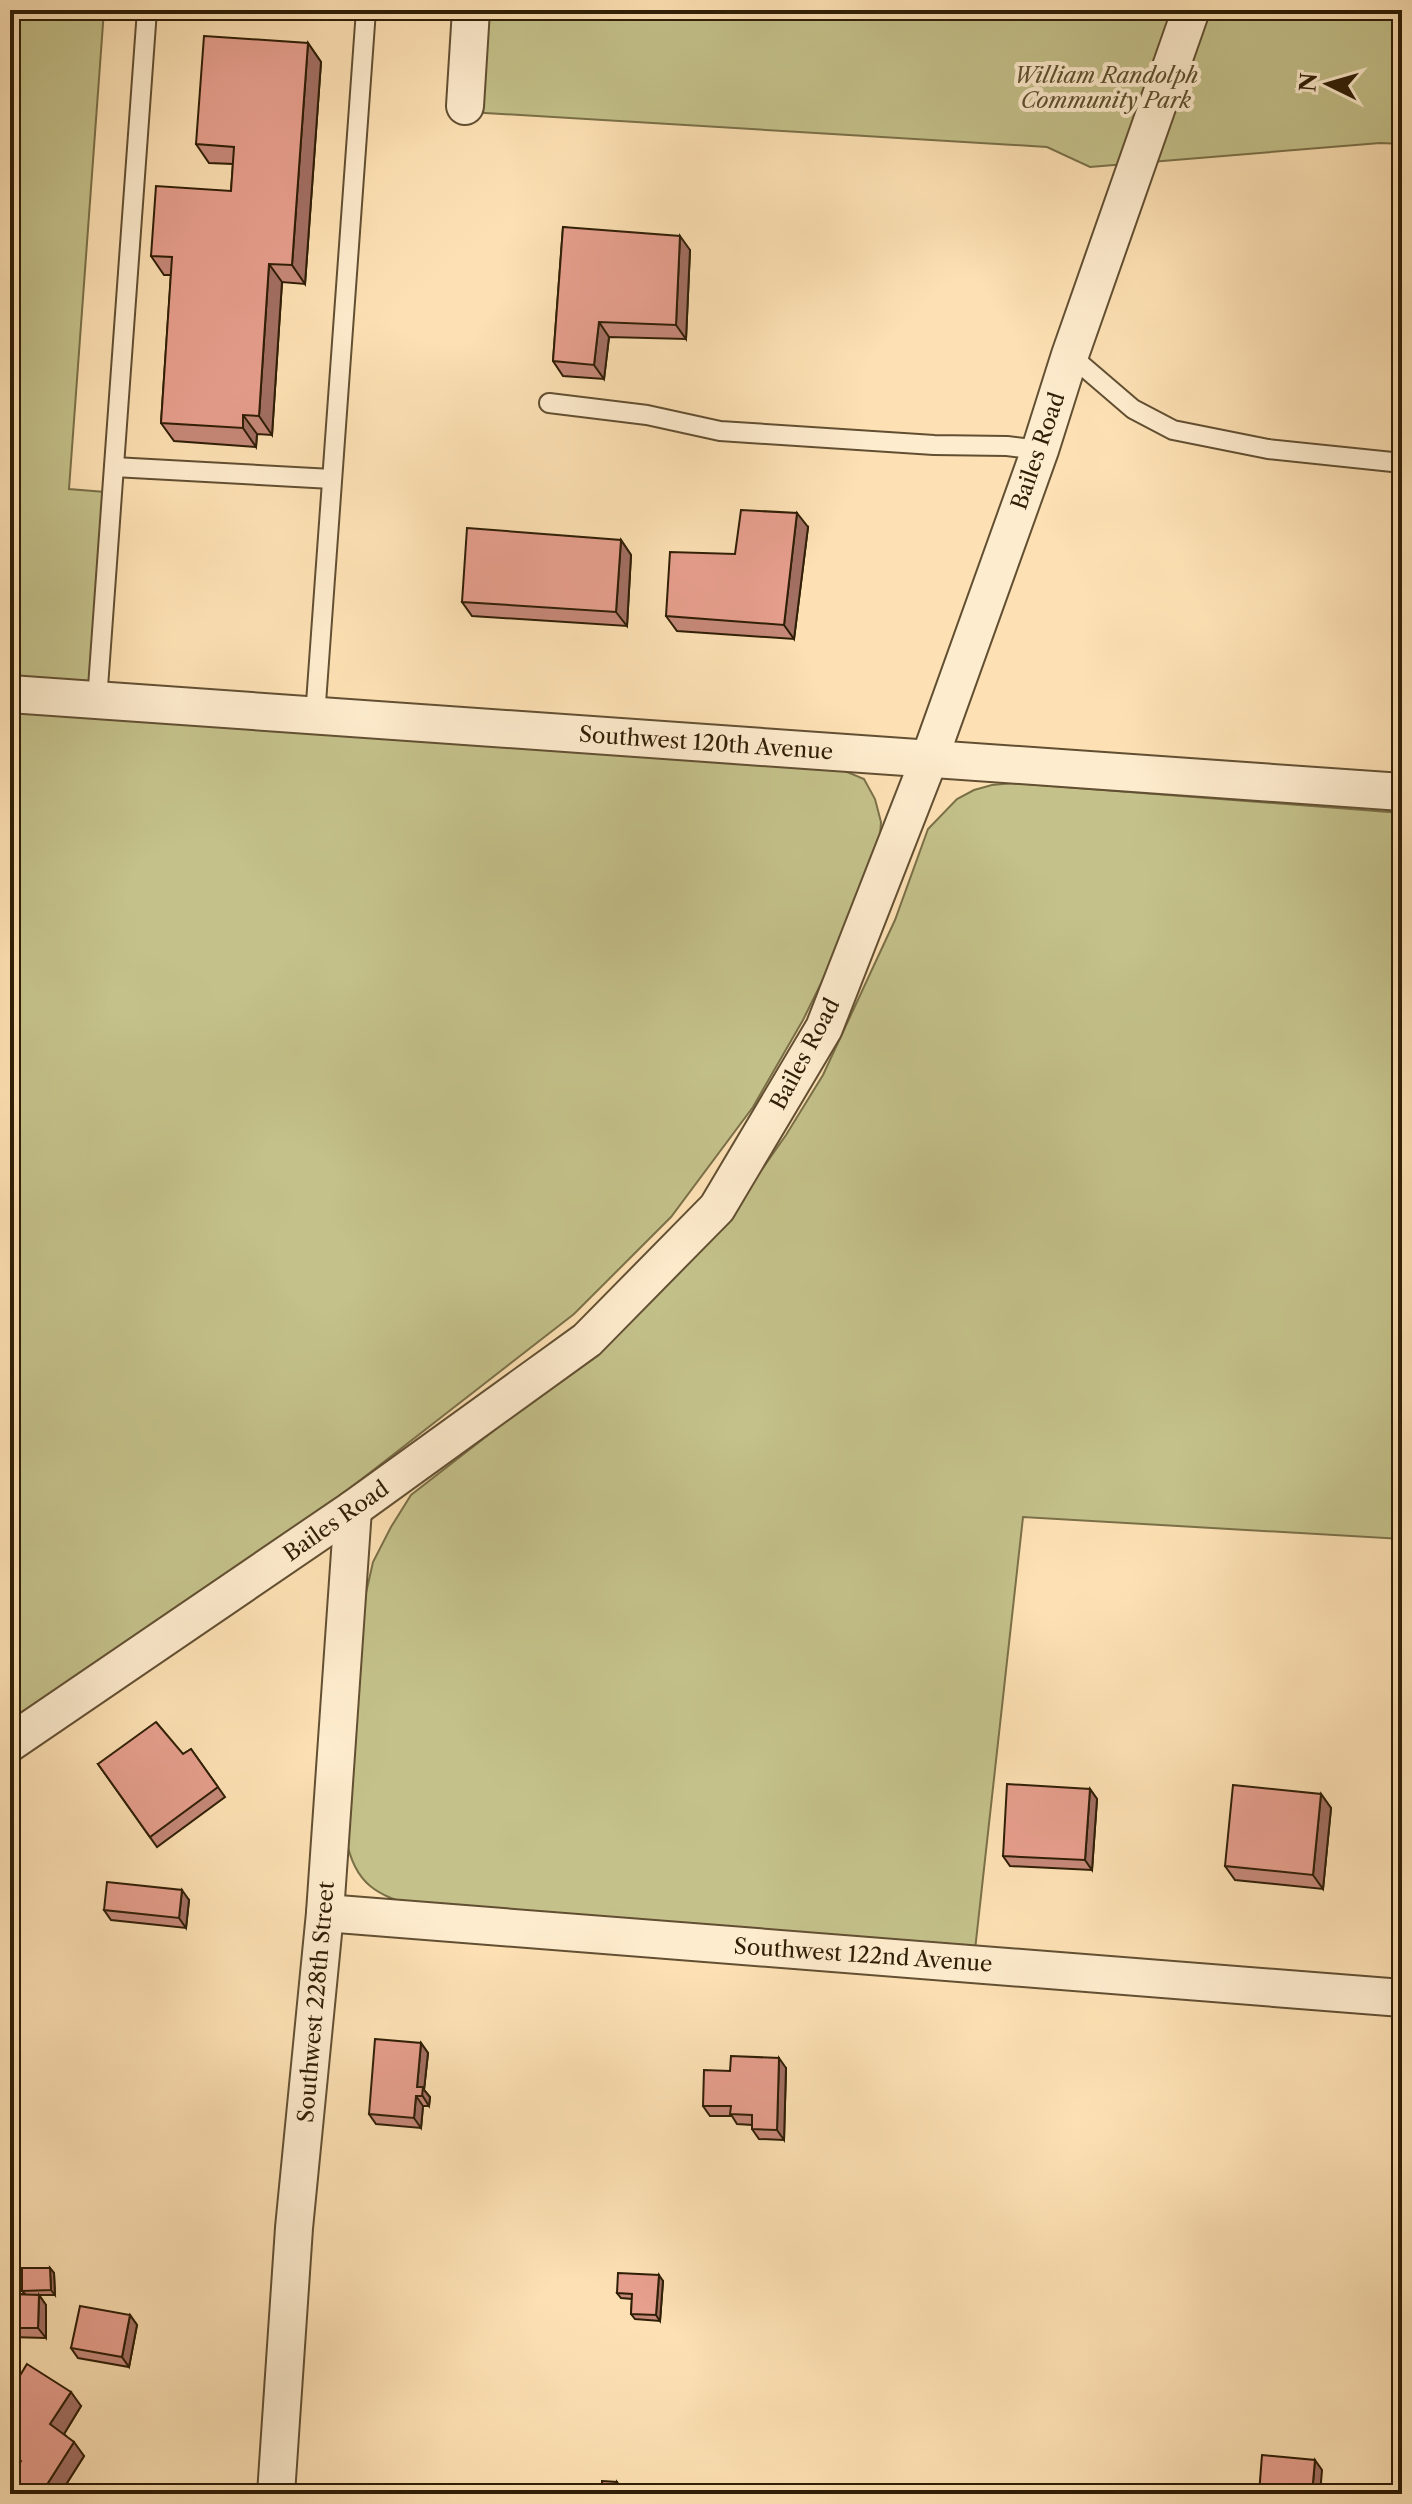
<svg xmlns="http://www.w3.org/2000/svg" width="1412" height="2504" viewBox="0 0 1412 2504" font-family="'Libre Caslon Text',serif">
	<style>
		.green { fill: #c4c18a; stroke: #7a7048; stroke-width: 2 }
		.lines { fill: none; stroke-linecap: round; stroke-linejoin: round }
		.lane-casing { stroke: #624f32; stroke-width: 22 }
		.street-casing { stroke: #624f32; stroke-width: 40 }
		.lane { stroke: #feecce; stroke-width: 18 }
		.street { stroke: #feecce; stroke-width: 36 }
		.wall { fill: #c7897a; stroke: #2f1e06; stroke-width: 2 }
		.shaded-wall { fill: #a26f63; stroke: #2f1e06; stroke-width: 2 }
		.building { fill: #e79f8e; stroke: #2f1e06; stroke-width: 2 }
		.labels { text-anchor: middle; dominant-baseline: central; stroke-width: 8; stroke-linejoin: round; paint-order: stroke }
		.park-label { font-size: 22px; font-style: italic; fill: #5c4f2e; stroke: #feecce }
		.street-label { font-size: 22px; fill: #2f1e06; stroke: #feecce }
	</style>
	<rect width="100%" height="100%" fill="#fde1b4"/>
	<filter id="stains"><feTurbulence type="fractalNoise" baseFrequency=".0025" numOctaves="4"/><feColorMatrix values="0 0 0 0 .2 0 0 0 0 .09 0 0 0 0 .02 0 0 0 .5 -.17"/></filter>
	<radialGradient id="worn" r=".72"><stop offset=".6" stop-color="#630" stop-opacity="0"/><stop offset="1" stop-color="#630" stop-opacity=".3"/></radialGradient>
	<g class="green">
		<polygon points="10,10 104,10 69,489 105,492 88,715 840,769 864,779 875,799 881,822 879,849 834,957 803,1020 753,1107 671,1217 574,1314 340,1496 10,1728"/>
		<polygon points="477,10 1402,10 1402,144 1380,143 1090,167 1047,147 469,112"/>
		<path d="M1014,783L1402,813V1539L1023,1517L975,1950L417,1907C377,1895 355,1885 346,1839L353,1719L366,1593L373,1562L391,1527L411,1495L555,1383L739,1202L786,1135L823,1075L895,920L928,829L957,799L974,790L992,785Z"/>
	</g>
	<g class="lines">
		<g class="lane-casing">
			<g id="lane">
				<polyline points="1070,355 1133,409 1173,430 1268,449 1402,463"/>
				<polyline points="549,403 647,415 720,431 934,445 1007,446 1040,450"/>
				<polyline points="114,467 332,479"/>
				<polyline points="97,701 147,10"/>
				<polyline points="315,717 366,10"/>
			</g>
		</g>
		<g class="street-casing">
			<g id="street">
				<polyline points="465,106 471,10"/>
				<polyline points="10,694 1402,792"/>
				<polyline points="10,1743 353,1509 587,1340 717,1208 824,1028 930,757 1040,450 1070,355 1191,10"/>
				<polyline points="325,1913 1402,1998"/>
				<polyline points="276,2494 294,2228 325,1913 353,1509"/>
			</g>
		</g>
		<use href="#lane" class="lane"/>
		<use href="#street" class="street"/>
	</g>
	<g class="wall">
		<polygon points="308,43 321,62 305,284 282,282 272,435 257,434 256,447 174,441 161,423 171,275 164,275 151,256 231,191 233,164 209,163 196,144"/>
		<polygon points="563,227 690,250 686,339 609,337 604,379 563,376 553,361"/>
		<polygon points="808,527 794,639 677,631 666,616 735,554"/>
		<polygon points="621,540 631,555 627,626 472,616 462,602"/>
		<polygon points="191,1749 225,1797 157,1847 98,1764 183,1754"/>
		<polygon points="1402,1785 1402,1887 1399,1887 1392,1877"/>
		<polygon points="1090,1789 1097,1799 1092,1870 1010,1866 1003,1856"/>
		<polygon points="1321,1794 1331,1808 1323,1889 1235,1880 1225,1866"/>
		<polygon points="189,1900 186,1928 111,1920 104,1910"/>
		<polygon points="421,2043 428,2053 424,2090 430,2097 429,2106 423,2106 421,2128 376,2124 369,2114"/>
		<polygon points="786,2068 784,2140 759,2139 752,2129 752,2125 737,2124 732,2116 710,2116 703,2106 730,2071"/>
		<polygon points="50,2268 54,2273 55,2295 39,2295 46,2305 46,2338 10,2337 10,2294 25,2294 22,2291"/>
		<polygon points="663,2281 660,2321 635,2319 631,2314 632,2299 621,2298 617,2293"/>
		<polygon points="130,2315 137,2325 129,2367 78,2358 71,2348"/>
		<polygon points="10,2378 16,2382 81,2406 64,2434 84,2456 60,2494 10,2494 10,2479 18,2467 10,2462"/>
	</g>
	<g class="shaded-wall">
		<polygon points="308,43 321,62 305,284 292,265"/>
		<polygon points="680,236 690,250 686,339 676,325"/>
		<polygon points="269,264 282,282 272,435 259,416"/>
		<polygon points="599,322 609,337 604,379 594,365"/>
		<polygon points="243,415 257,434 256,447 243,428"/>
		<polygon points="797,513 808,527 794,639 784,625"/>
		<polygon points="621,540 631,555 627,626 616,612"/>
		<polygon points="1090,1789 1097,1799 1092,1870 1085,1860"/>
		<polygon points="1321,1794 1331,1808 1323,1889 1313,1875"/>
		<polygon points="182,1890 189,1900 186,1928 179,1918"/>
		<polygon points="421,2043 428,2053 424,2090 430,2097 429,2106 417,2087"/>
		<polygon points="779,2058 786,2068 784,2140 777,2130"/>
		<polygon points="416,2096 423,2106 421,2128 414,2118"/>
		<polygon points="50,2268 54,2273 55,2295 51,2290"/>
		<polygon points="659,2275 663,2281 660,2321 656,2315"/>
		<polygon points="39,2295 46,2305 46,2338 38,2328"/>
		<polygon points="130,2315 137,2325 129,2367 122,2357"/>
		<polygon points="71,2392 81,2406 61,2439 50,2424"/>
		<polygon points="74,2442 84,2456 60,2494 41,2494"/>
		<polygon points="1315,2460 1322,2470 1320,2494 1312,2494"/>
		<polygon points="617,2482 621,2487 621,2494 617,2494"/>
	</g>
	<g class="building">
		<polygon points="204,36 308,43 292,265 269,264 259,416 243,415 243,428 161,423 172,257 151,256 156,186 231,191 234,147 196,144"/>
		<polygon points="563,227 680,236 676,325 599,322 594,365 553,361"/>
		<polygon points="741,510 797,513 784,625 666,616 670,552 735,554"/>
		<polygon points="467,528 621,540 616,612 462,602"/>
		<polygon points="156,1722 183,1754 191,1749 218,1787 150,1837 98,1764"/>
		<polygon points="1007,1784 1090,1789 1085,1860 1003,1856"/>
		<polygon points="1233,1785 1321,1794 1313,1875 1225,1866"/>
		<polygon points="1396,1785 1402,1785 1402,1877 1392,1877"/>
		<polygon points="107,1882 182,1890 179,1918 104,1910"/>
		<polygon points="375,2039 421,2043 417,2087 423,2087 422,2096 416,2096 414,2118 369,2114"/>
		<polygon points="731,2056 779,2058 777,2130 752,2129 752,2115 730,2114 731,2106 703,2106 704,2070 730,2071"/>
		<polygon points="22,2268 50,2268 51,2290 22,2291"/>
		<polygon points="618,2273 659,2275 656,2315 631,2314 632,2294 617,2293"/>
		<polygon points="10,2294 39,2295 38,2328 10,2328"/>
		<polygon points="80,2306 130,2315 122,2357 71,2348"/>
		<polygon points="27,2364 71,2392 50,2424 74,2442 41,2494 11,2494 10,2493 10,2479 21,2461 10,2454 10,2378 16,2382"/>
		<polygon points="1262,2455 1315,2460 1312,2494 1259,2494"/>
		<polygon points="602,2481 617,2482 617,2494 602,2494"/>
	</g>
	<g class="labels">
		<g class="park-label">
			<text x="1106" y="75">William Randolph<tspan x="1106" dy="25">Community Park</tspan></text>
		</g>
		<g class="street-label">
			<text transform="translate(1038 451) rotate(-71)">Bailes Road</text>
			<text transform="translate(706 743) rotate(4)">Southwest 120th Avenue</text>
			<text transform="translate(805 1054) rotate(-62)">Bailes Road</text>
			<text transform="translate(336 1521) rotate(-35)">Bailes Road</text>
			<text transform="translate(863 1955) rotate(4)">Southwest 122nd Avenue</text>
			<text transform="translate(316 2002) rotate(-85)">Southwest 228th Street</text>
		</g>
	</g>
	<rect width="1412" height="2504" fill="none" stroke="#fde1b4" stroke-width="40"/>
	<rect x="12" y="12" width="1388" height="2480" fill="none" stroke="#2f1e06" stroke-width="4"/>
	<rect x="20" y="20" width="1372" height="2464" fill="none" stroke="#2f1e06" stroke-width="2"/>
	<g transform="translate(1328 84) rotate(275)" stroke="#feecce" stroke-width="6" paint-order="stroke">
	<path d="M0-6L14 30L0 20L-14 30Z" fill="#2f1e06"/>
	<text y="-12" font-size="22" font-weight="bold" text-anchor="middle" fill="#2f1e06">N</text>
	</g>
	<rect width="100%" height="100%" filter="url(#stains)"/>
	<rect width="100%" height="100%" fill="url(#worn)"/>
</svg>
